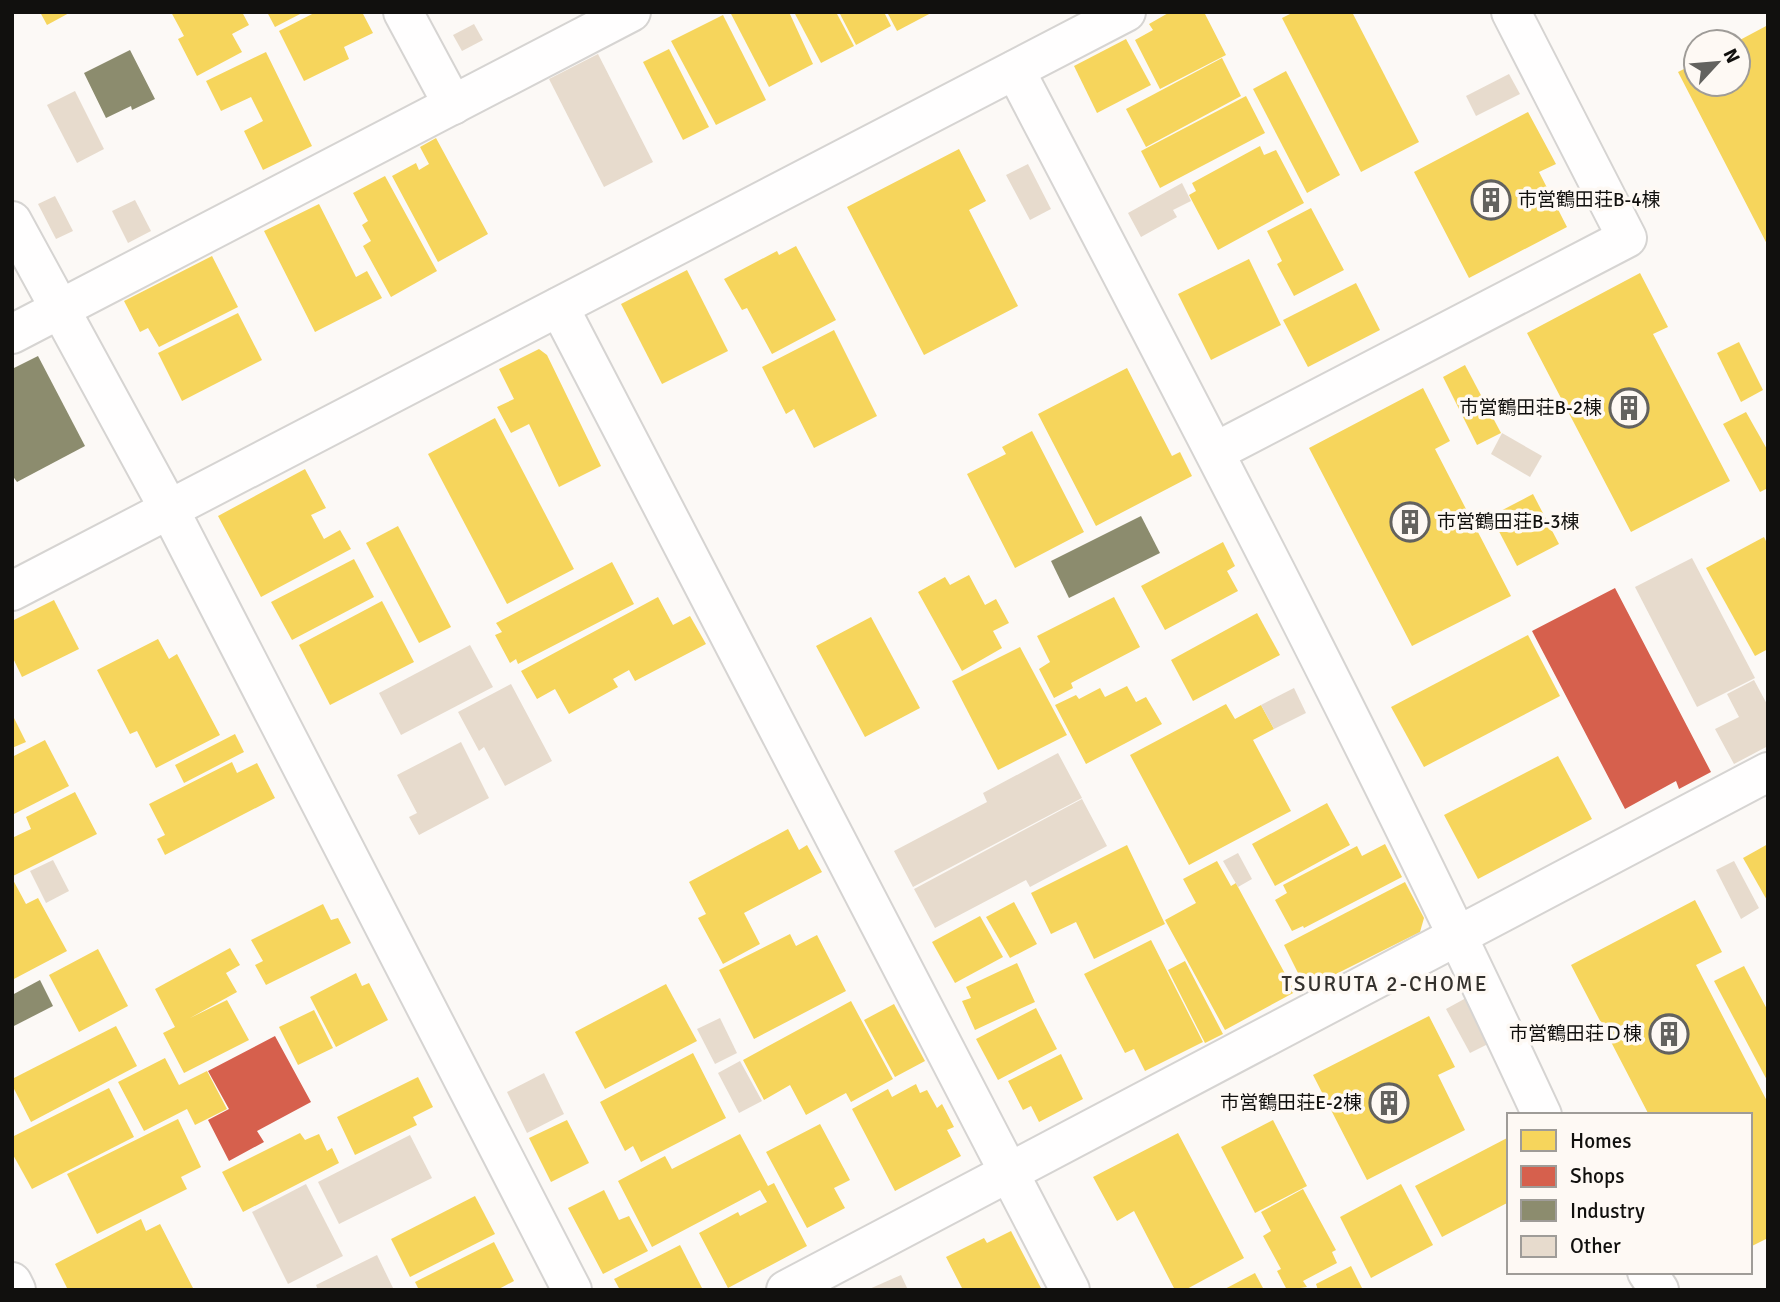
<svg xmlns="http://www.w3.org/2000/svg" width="1780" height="1302" viewBox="0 0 1780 1302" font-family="Signika,'Noto Sans JP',sans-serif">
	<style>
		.homes { fill: #f6d55c }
		.shops { fill: #d6604d }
		.industry { fill: #8c8c6e }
		.building { fill: #e7dbcd }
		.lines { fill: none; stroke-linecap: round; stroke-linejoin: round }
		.minor-casing { stroke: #d6d4d2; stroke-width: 42 }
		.minor { stroke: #fffefe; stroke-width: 38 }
		.labels { text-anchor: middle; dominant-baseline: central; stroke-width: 7; stroke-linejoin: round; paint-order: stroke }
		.poi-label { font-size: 19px; fill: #11100e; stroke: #fef9f4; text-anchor: end }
		.neighbourhood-label { font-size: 21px; letter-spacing: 2px; fill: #34312d; stroke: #fef9f4 }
	</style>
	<rect width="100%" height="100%" fill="#fcf9f6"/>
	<g class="homes">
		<polygon points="40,12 71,12 47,25"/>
		<polygon points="171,12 242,12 249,25 232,34 242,52 197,76 178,39 184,36"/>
		<polygon points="267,12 304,12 275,27"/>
		<polygon points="316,12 362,12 373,33 344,47 349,59 304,81 279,31"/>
		<polygon points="730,12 789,12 813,64 769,87"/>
		<polygon points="794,12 836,12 854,46 821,63"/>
		<polygon points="839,12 884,12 891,26 856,45"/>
		<polygon points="887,12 933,12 897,31"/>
		<polygon points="1170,12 1204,12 1226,55 1160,89 1135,40 1153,30 1149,24"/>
		<polygon points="1294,12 1352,12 1419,142 1361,172 1282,18"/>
		<polygon points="723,15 766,100 716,125 671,41"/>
		<polygon points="1768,25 1768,246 1678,72 1696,63 1696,84 1738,84 1738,41"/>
		<polygon points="1126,39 1151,85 1097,113 1074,66"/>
		<polygon points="669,49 709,127 683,140 643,62"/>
		<polygon points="266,52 312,146 263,170 244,131 263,121 251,97 221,111 206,81"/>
		<polygon points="1222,58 1241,96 1146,147 1126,109"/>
		<polygon points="1286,71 1340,175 1307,193 1253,89"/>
		<polygon points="1246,96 1265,133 1160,188 1141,151"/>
		<polygon points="1528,112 1556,164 1539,172 1567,227 1469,278 1414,172"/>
		<polygon points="436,138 488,234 438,262 392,176 416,163 419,170 429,164 420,147"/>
		<polygon points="1260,146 1264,155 1276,150 1304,203 1218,250 1189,195 1196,191 1192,183"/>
		<polygon points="959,149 986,201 969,210 1018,306 924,355 847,207"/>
		<polygon points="385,176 437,271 391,297 363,246 371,241 362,225 368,221 353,193"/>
		<polygon points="319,204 356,277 367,271 382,298 315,332 264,231"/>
		<polygon points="1311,208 1344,270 1294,296 1277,264 1282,261 1267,231"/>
		<polygon points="796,246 836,320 772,354 747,308 742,310 724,279 777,251 779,255"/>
		<polygon points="212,256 238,307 159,347 148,328 140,332 124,301"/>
		<polygon points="1249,259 1281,325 1211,360 1178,294"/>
		<polygon points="687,270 728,351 662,384 621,304"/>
		<polygon points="1640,273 1668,327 1653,334 1730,481 1631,532 1527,333"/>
		<polygon points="1356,283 1380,330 1308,367 1283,320"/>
		<polygon points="238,313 262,360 182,401 158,353"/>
		<polygon points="834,330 877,416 814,448 794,409 786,414 762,367"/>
		<polygon points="1739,342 1763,390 1741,402 1717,353"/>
		<polygon points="539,349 547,355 601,466 559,487 529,424 511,433 497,407 514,399 499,369"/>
		<polygon points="1465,365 1501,433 1477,445 1443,377"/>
		<polygon points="1127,368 1172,456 1180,452 1192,476 1096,526 1038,414"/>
		<polygon points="1423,388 1450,441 1435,449 1511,596 1412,646 1309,448"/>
		<polygon points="1746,412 1768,451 1768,488 1760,492 1723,424"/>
		<polygon points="495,418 574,569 507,604 428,454"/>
		<polygon points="1032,431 1084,532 1015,568 967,474 1006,454 1002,447"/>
		<polygon points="305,469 326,508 311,515 324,539 340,530 351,549 261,597 218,516"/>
		<polygon points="1533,494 1559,544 1517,566 1491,516"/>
		<polygon points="398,526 451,627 419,643 366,543"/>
		<polygon points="1764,537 1768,545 1768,649 1755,656 1706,568"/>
		<polygon points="1223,542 1235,566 1227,571 1238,591 1165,630 1141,586"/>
		<polygon points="354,559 374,597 292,640 271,602"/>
		<polygon points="612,562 634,604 518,664 516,659 510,663 495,635 502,632 496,623"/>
		<polygon points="969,575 985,605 996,599 1009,623 993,631 1002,648 962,671 918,592 945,577 950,585"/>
		<polygon points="658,597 673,625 690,616 706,644 635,681 629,670 613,679 618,687 569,714 555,689 537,699 521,671"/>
		<polygon points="1114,597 1140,647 1071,683 1073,688 1054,698 1039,669 1050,662 1037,636"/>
		<polygon points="54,600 79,649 22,677 12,656 12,621"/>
		<polygon points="382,601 414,662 330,705 299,645"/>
		<polygon points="1257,613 1280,655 1193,701 1171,660"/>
		<polygon points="871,617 920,708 865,737 816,646"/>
		<polygon points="1528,635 1560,696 1424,767 1391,707"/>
		<polygon points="158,639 169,659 177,654 220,735 156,768 137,731 130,734 97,670"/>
		<polygon points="1020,647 1067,735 998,770 952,681"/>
		<polygon points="1127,686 1136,702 1146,697 1162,724 1086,764 1055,705 1076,695 1079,699 1100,688 1105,697"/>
		<polygon points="1226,704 1235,719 1261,705 1274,729 1253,740 1291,811 1189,865 1130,755"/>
		<polygon points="12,714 26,742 12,748"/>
		<polygon points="235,734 244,752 184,783 175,765"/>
		<polygon points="45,740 69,786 12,815 12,757"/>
		<polygon points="1558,756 1592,819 1478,879 1444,815"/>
		<polygon points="232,762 237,773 257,763 275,798 165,855 157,839 165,835 149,804"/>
		<polygon points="75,792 97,834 13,876 12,838 31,829 26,817"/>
		<polygon points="1327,803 1350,845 1275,886 1252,844"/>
		<polygon points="788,829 799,850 807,845 822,872 744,913 760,944 723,964 698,918 706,914 689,882"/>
		<polygon points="1385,844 1402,877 1304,928 1303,926 1292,931 1275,900 1287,893 1283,885 1357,846 1362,856"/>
		<polygon points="1768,844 1768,902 1743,858"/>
		<polygon points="1127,845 1165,924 1094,959 1076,922 1051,934 1031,893"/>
		<polygon points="1217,861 1231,886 1236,883 1238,887 1295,992 1225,1030 1165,920 1196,903 1183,879"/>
		<polygon points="12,878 26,904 38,898 67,951 12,980"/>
		<polygon points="1405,882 1424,918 1420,932 1306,989 1284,945"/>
		<polygon points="1695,900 1722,952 1696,965 1768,1103 1768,1238 1750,1247 1750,1115 1649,1115 1571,965"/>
		<polygon points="1014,902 1037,944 1010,958 986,917"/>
		<polygon points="323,904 331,920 338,918 351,943 266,985 255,965 263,961 251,940"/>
		<polygon points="980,916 1003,957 955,983 932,942"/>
		<polygon points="790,934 796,946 817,935 846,991 754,1039 719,970"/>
		<polygon points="1151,940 1203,1042 1145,1071 1134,1049 1125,1053 1084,974"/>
		<polygon points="230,948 240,965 226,973 237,992 190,1018 227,1000 249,1040 184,1073 163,1033 175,1027 155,989"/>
		<polygon points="98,949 128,1006 79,1032 49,975"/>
		<polygon points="1185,961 1223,1034 1205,1043 1168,970"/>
		<polygon points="1017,963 1035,1002 975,1030 962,1001 971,998 966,987"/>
		<polygon points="1744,966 1768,1011 1768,1082 1714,981"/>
		<polygon points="356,973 362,986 369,983 388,1020 336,1047 310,997"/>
		<polygon points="666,984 697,1041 605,1089 575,1032"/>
		<polygon points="851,1001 893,1079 851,1102 846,1093 806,1115 790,1085 764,1100 743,1060"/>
		<polygon points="894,1004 925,1061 895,1077 864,1020"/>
		<polygon points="1036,1008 1057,1049 998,1080 976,1039"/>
		<polygon points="314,1010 333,1048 298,1065 279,1027"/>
		<polygon points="1429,1016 1455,1067 1438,1075 1465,1130 1367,1180 1313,1075"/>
		<polygon points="116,1026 137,1066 31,1122 12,1085 12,1079"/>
		<polygon points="693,1053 726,1118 641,1162 633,1146 625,1151 600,1102"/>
		<polygon points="1061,1054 1083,1099 1039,1122 1031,1106 1023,1110 1008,1081"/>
		<polygon points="165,1058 179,1085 207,1071 227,1109 195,1125 187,1109 144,1131 118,1082"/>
		<polygon points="418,1077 433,1107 413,1117 417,1125 355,1155 337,1117"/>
		<polygon points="916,1084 920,1093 927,1090 937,1108 942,1104 954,1127 947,1130 961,1156 895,1191 852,1109 888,1089 892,1097"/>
		<polygon points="109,1088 134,1137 32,1189 12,1153 12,1137"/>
		<polygon points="178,1119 201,1167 181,1177 187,1189 97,1234 67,1174"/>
		<polygon points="567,1120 589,1163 551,1182 529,1138"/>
		<polygon points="1273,1120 1307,1186 1255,1213 1221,1147"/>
		<polygon points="820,1124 850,1180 834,1188 845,1208 807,1228 766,1152"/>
		<polygon points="300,1133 305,1140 319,1134 327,1151 332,1148 339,1163 243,1212 222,1172"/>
		<polygon points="1178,1133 1244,1258 1185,1290 1175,1290 1134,1211 1117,1221 1093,1177"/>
		<polygon points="740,1134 768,1186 774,1183 807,1246 728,1288 699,1233 738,1212 740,1216 767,1202 760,1190 652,1247 618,1181 665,1156 672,1169"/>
		<polygon points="1509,1137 1509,1202 1442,1237 1415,1186"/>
		<polygon points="1401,1184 1433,1245 1371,1278 1340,1217"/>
		<polygon points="1303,1189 1336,1250 1332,1252 1337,1263 1303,1281 1307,1287 1287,1290 1277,1271 1281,1269 1263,1236 1271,1231 1261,1212"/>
		<polygon points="604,1190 619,1220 629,1216 648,1251 603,1274 568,1208"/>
		<polygon points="475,1196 495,1234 410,1277 391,1239"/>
		<polygon points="141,1219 146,1231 160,1224 194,1290 68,1290 55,1264"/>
		<polygon points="1011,1231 1042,1290 963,1290 946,1257 984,1238 987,1243"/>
		<polygon points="494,1242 514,1281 497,1290 419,1290 415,1282"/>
		<polygon points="680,1245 703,1290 620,1290 614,1279"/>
		<polygon points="1351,1266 1363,1290 1318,1290 1316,1284"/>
		<polygon points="1255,1273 1264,1290 1223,1290"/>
	</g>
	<g class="shops">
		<polygon points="1615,588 1711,772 1679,789 1676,781 1625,809 1532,631"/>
		<polygon points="275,1036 311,1102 257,1131 264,1142 229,1161 208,1120 229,1109 208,1071"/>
	</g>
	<g class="industry">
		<polygon points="130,50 155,99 132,110 131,106 106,118 84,73"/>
		<polygon points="38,356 85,446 17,482 12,475 12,369"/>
		<polygon points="1141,516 1160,553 1069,598 1051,561"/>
		<polygon points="40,980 53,1006 12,1027 12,995"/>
	</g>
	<g class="building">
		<polygon points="474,24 483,40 462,51 453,35"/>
		<polygon points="598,54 653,162 604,187 549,79"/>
		<polygon points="1509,74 1520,94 1476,116 1466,96"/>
		<polygon points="75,91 104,149 77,163 47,105"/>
		<polygon points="1028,164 1051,209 1030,220 1006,175"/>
		<polygon points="1182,183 1191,201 1173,210 1177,217 1141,237 1128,213"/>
		<polygon points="55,196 73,231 56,239 38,204"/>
		<polygon points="135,200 151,231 128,243 112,211"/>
		<polygon points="1502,433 1542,456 1530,477 1491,454"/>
		<polygon points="1692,558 1755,678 1697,707 1635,587"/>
		<polygon points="470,645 493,687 401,735 379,693"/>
		<polygon points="1754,680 1768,706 1768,746 1734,764 1715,729 1739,717 1727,694"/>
		<polygon points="511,684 552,761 505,786 484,747 479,751 458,712"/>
		<polygon points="1294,688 1306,713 1274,729 1261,705"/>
		<polygon points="461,742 489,798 419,835 409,817 417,813 397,775"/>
		<polygon points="1058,753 1082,798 913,887 894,851 987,802 983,793"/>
		<polygon points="1082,799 1107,846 1030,887 1026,880 935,928 914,889"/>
		<polygon points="1238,853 1252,879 1238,887 1223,861"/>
		<polygon points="53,860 69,891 46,903 30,871"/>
		<polygon points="1734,861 1759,908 1741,919 1716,870"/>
		<polygon points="1466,998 1490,1043 1470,1053 1446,1009"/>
		<polygon points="720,1018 737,1053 715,1064 697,1029"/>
		<polygon points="740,1061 762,1101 739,1113 718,1073"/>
		<polygon points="544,1073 564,1114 527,1133 507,1092"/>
		<polygon points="410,1135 432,1178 339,1224 318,1182"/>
		<polygon points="306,1184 343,1256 288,1284 252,1212"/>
		<polygon points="377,1255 394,1290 318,1290 316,1285"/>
		<polygon points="901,1275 908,1290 867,1290"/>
	</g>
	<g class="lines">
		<g class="minor-casing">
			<g id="minor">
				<polyline points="403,12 453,105"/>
				<path d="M1015,70C1196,416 1378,761 1542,1115"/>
				<polyline points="12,221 169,509 572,1290"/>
				<polyline points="559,307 1070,1290"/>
				<polyline points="12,334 631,12"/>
				<polyline points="1215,452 1627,238 1511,12"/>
				<polyline points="12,591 1126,12"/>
				<polyline points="1647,1272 1659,1290"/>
				<polyline points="12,1282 16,1290"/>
				<polyline points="786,1290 1768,772"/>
			</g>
		</g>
		<use href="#minor" class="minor"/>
	</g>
	<defs>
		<g id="building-ring" transform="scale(2.0125)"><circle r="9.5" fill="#fef9f4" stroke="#63625f" stroke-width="1.5"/><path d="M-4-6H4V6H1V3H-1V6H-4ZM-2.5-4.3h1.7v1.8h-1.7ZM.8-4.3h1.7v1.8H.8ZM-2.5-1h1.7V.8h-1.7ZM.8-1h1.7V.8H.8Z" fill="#63625f"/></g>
	</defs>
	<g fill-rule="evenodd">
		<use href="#building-ring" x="1491" y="200"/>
		<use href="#building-ring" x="1629" y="408"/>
		<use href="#building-ring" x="1410" y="522"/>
		<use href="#building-ring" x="1669" y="1034"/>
		<use href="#building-ring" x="1389" y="1103"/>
	</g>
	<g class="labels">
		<g class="poi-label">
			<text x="1518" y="200" text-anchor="start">市営鶴田荘B-4棟</text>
			<text x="1602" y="408">市営鶴田荘B-2棟</text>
			<text x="1437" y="522" text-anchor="start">市営鶴田荘B-3棟</text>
			<text x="1642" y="1034">市営鶴田荘Ｄ棟</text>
			<text x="1362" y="1103">市営鶴田荘E-2棟</text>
		</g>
		<g class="neighbourhood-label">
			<text x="1385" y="984">TSURUTA 2-CHOME</text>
		</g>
	</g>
	<rect width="1780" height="1302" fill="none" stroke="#11100e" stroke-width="28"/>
	<rect x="1507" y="1113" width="245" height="161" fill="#fef9f4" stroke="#9f9c98" stroke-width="2"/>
	<rect x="1521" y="1130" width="35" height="21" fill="#f6d55c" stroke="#9f9c98" stroke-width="2"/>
	<text x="1570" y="1148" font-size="21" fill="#11100e">Homes</text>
	<rect x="1521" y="1166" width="35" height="21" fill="#d6604d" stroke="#9f9c98" stroke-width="2"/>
	<text x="1570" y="1183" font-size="21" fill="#11100e">Shops</text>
	<rect x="1521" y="1200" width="35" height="21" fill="#8c8c6e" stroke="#9f9c98" stroke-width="2"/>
	<text x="1570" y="1218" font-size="21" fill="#11100e">Industry</text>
	<rect x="1521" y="1236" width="35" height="21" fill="#e7dbcd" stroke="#9f9c98" stroke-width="2"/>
	<text x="1570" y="1253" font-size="21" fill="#11100e">Other</text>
	<g transform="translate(1717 63) rotate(64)"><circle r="33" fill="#fef9f4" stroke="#9f9c98" stroke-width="2"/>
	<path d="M0-5L12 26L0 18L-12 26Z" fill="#63625f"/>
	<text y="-10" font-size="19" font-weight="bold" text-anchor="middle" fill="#11100e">N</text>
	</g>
</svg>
